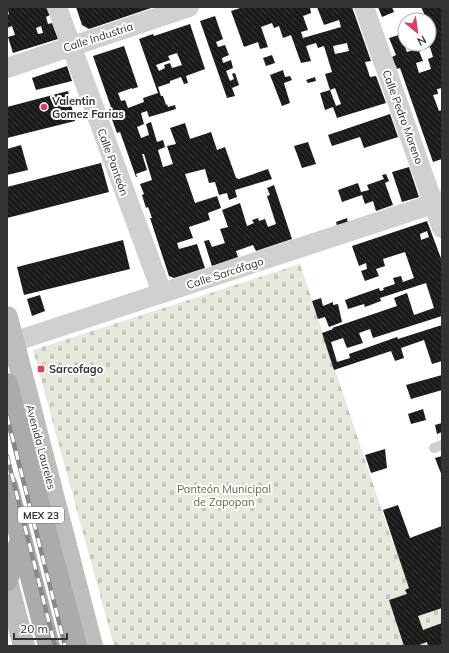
<svg xmlns="http://www.w3.org/2000/svg" width="449" height="653" viewBox="0 0 449 653" font-family="Mulish,sans-serif">
	<style>
		.cemetery { fill: url(#cemetery-stones) }
		.building { fill: url(#building-back-hatch); fill-rule: evenodd }
		.lines { fill: none; stroke-linecap: round; stroke-linejoin: round }
		.lane { stroke: #d0d0d0; stroke-width: 10 }
		.street { stroke: #d0d0d0; stroke-width: 20 }
		.secondary { stroke: #bdbdbd; stroke-width: 22 }
		.primary { stroke: #ababab; stroke-width: 22 }
		.rail-casing { stroke: #888; stroke-width: 4.5 }
		.rail { stroke: #fff; stroke-width: 3; stroke-dasharray: 9; stroke-linecap: butt }
		.poi-dot { fill: #df3f5e; stroke: #fff; stroke-width: 1.5 }
		.labels { text-anchor: middle; dominant-baseline: central; stroke-width: 4; stroke-linejoin: round; paint-order: stroke }
		.shield { fill: #fff; stroke: #707070; stroke-width: 1 }
		.shield-label { font-size: 10px; font-weight: bold; fill: #333 }
		.street-label { font-size: 11px; fill: #333; stroke: #fff }
		.poi-label { font-size: 11px; font-weight: bold; fill: #333; stroke: #fff; text-anchor: start }
		.park-label { font-size: 11px; fill: #5b6e41; stroke: #fff }
	</style>
	<defs>
		<pattern id="cemetery-stones" width="16" height="16" patternUnits="userSpaceOnUse"><rect width="16" height="16" fill="#e4e9dc"/><path d="M2 7V4a2 2 0 0 1 4 0v3zM10 15v-3a2 2 0 0 1 4 0v3z" fill="#c4c8bd"/></pattern>
		<pattern id="building-back-hatch" width="6" height="6" patternUnits="userSpaceOnUse"><rect width="6" height="6" fill="#1a1a1a"/><path d="M-1 5l2 2M0 0l6 6M5-1l2 2" fill="none" stroke="#333"/></pattern>
	</defs>
	<rect width="100%" height="100%" fill="#fff"/>
	<polygon class="cemetery" points="300,264 393,544 442,526 442,646 114,646 33,350"/>
	<g class="building">
		<path d="M7,7H46L50,15L46,17L48,24L52,23L58,39L13,53L8,37L15,35L12,26L7,28V15L9,14ZM41,26L43,33L38,34L36,28Z"/>
		<polygon points="76,7 118,8 154,7 89,29 82,25"/>
		<path d="M243,7H310L311,13L303,16L308,30L301,32L303,38L341,27L339,20L324,25L317,7H352L371,61L365,62L370,77L376,76L386,103L337,118L333,107L325,110L320,93L330,90L336,106L341,104L335,88L330,90L325,74L332,72L324,46L318,48L316,43L306,46L311,61L301,63L291,35L283,38L279,26L274,28L272,23L261,27L268,47L260,49L258,42L244,47L231,11ZM347,43L349,51L335,54L333,46Z"/>
		<polygon points="378,7 392,7 394,12 382,17"/>
		<path d="M421,7H442V88L437,89L438,94L433,95L439,111L442,110V159L433,162L400,68L397,69L392,57L396,55L389,38L405,33V44H413L405,47L407,52L431,44L429,39V20H427ZM430,47L433,57L428,59L431,69L419,73L416,63L423,61L419,51Z"/>
		<polygon points="215,16 223,39 216,42 218,47 225,45 229,55 222,58 223,63 231,60 233,68 226,71 230,81 234,79 232,74 235,73 239,85 232,88 235,96 227,98 200,21"/>
		<path d="M190,24L205,69L186,76L188,83L184,84L181,77L170,81V83L158,87L161,96H163L166,105L167,104L168,107L175,105L176,109L149,117L147,111L141,113L144,124L137,127L141,138L149,135L146,124L151,122L157,142L163,140L165,147L158,150L163,167L173,164L167,146L176,144L170,128L185,123L190,139L211,132L217,150L225,147L236,178L239,179L268,169L272,179L235,190L237,197L229,200L227,193L219,195L215,182L209,183L205,169L185,174L195,203L217,196L221,208L208,213L210,220L189,227L193,238L177,243L179,249L197,244L205,268L174,278L169,276L150,218H152L148,207L146,208L142,195L144,194L140,184L152,180L144,154H142L147,170L136,174L137,177H136L120,132L117,133L110,114L113,113L93,56L124,46L138,87L132,89V88L118,93L121,101L125,100L128,108L144,102L143,98L158,93L139,39L153,34L154,36ZM177,53L182,65L172,68L170,63L164,65L165,68L159,71L156,65L170,60L168,56Z"/>
		<polygon points="272,55 275,63 266,66 263,58"/>
		<polygon points="67,66 72,81 36,90 32,78"/>
		<polygon points="283,70 285,77 290,76 292,80 284,83 290,103 282,106 270,75"/>
		<polygon points="315,77 316,81 308,83 306,80"/>
		<polygon points="68,91 75,121 7,138 7,107"/>
		<polygon points="390,114 398,137 364,148 360,137 332,146 328,135"/>
		<polygon points="308,142 316,164 302,168 294,146"/>
		<polygon points="21,145 28,170 7,175 7,149"/>
		<polygon points="101,163 109,192 7,218 7,187"/>
		<polygon points="409,167 419,197 402,202 392,172"/>
		<polygon points="386,174 389,181 385,183 393,205 376,211 373,201 365,204 362,195 342,202 338,190 358,183 361,192 369,190 367,185 384,179 382,175"/>
		<polygon points="274,185 292,239 256,251 253,245 236,251 238,257 212,266 204,241 209,240 212,247 225,243 220,229 228,227 222,210 240,203 247,226 254,223 252,220 258,218 259,221 265,219 268,227 276,224 267,196 270,195 267,188"/>
		<polygon points="347,218 348,223 337,226 336,222"/>
		<path d="M427,221L442,261V316L373,338L370,329L359,333L363,343L347,348L343,338L331,342L337,362L350,358L349,354L397,337L398,339L442,325V361L432,364L424,340L401,348L404,358L395,361L391,351L334,370L322,333L333,329L332,328L397,306L394,298L407,293L414,315L434,308L426,283L380,298L381,301L365,307L364,304L348,309L345,300L379,288L380,291L384,290L383,288L395,284L393,278L401,276L403,282L414,278L405,252L383,259L385,266L376,269L379,276L365,281L361,271L367,269L366,263L359,266L352,246ZM427,231L429,237L421,240L420,234Z"/>
		<polygon points="123,240 130,269 24,295 17,267"/>
		<polygon points="40,295 45,311 32,316 27,299"/>
		<polygon points="321,298 323,306 333,302 333,305 338,304 342,322 329,327 325,317 318,319 312,301"/>
		<polygon points="442,375 442,390 411,399 406,385"/>
		<polygon points="423,409 426,420 411,424 408,414"/>
		<polygon points="442,423 442,432 437,434 435,425"/>
		<polygon points="385,449 387,468 371,473 365,455"/>
		<polygon points="442,456 442,476 435,458"/>
		<polygon points="398,505 410,538 442,526 442,608 418,616 423,630 442,623 442,646 428,646 427,642 416,646 404,646 389,600 407,594 405,590 409,588 383,510"/>
	</g>
	<g class="lines">
		<polyline class="lane" points="434,448 442,445"/>
		<g class="street">
			<polyline points="57,7 162,293"/>
			<polyline points="364,7 442,228"/>
			<polyline points="7,68 189,7"/>
			<polyline points="7,344 442,201"/>
		</g>
		<g class="secondary">
			<polyline points="7,317 92,646"/>
			<polyline points="7,581 24,646"/>
		</g>
		<g class="primary">
			<polyline points="7,384 76,646"/>
			<polyline points="7,485 49,646"/>
			<polyline points="7,580 21,540"/>
		</g>
		<g class="rail-casing">
			<g id="rail">
				<polyline points="7,416 65,646"/>
				<polyline points="7,456 55,646"/>
			</g>
		</g>
		<use href="#rail" class="rail"/>
	</g>
	<g class="poi-dot">
		<circle cx="44" cy="107" r="4"/>
		<rect x="37" y="365" width="8" height="8" rx="2"/>
	</g>
	<g class="labels">
		<rect class="shield" x="18" y="507" width="46" height="16" rx="3"/>
		<g class="shield-label">
			<text x="41" y="515">MEX 23</text>
		</g>
		<g class="street-label">
			<text transform="translate(98 37) rotate(-18)">Calle Industria</text>
			<text transform="translate(403 117) rotate(70)">Calle Pedro Moreno</text>
			<text transform="translate(113 162) rotate(70)">Calle Panteón</text>
			<text transform="translate(225 273) rotate(-18)">Calle Sarcófago</text>
			<text transform="translate(41 447) rotate(75)">Avenida Laureles</text>
		</g>
		<g class="poi-label">
			<text x="52" y="101">Valentin<tspan x="52" dy="13">Gomez Farias</tspan></text>
			<text x="49" y="369">Sarcofago</text>
		</g>
		<g class="park-label">
			<text x="224" y="489">Panteón Municipal<tspan x="224" dy="13">de Zapopan</tspan></text>
		</g>
	</g>
	<rect width="449" height="653" fill="none" stroke="#333333" stroke-width="16"/>
	<g transform="translate(417 32) rotate(151)"><circle r="19" fill="#ffffff" stroke="#adadad"/>
	<path d="M0-3L7 15L0 10L-7 15Z" fill="#df3f5e"/>
	<text y="-6" font-size="11" font-weight="bold" text-anchor="middle" fill="#333333">N</text>
	</g>
	<path d="M14 633v6h53v-6" fill="none" stroke="#333333" stroke-width="2"/>
	<text x="20" y="633" font-size="12" fill="#333333" stroke="#ffffff" stroke-width="3" paint-order="stroke">20 m</text>
</svg>
